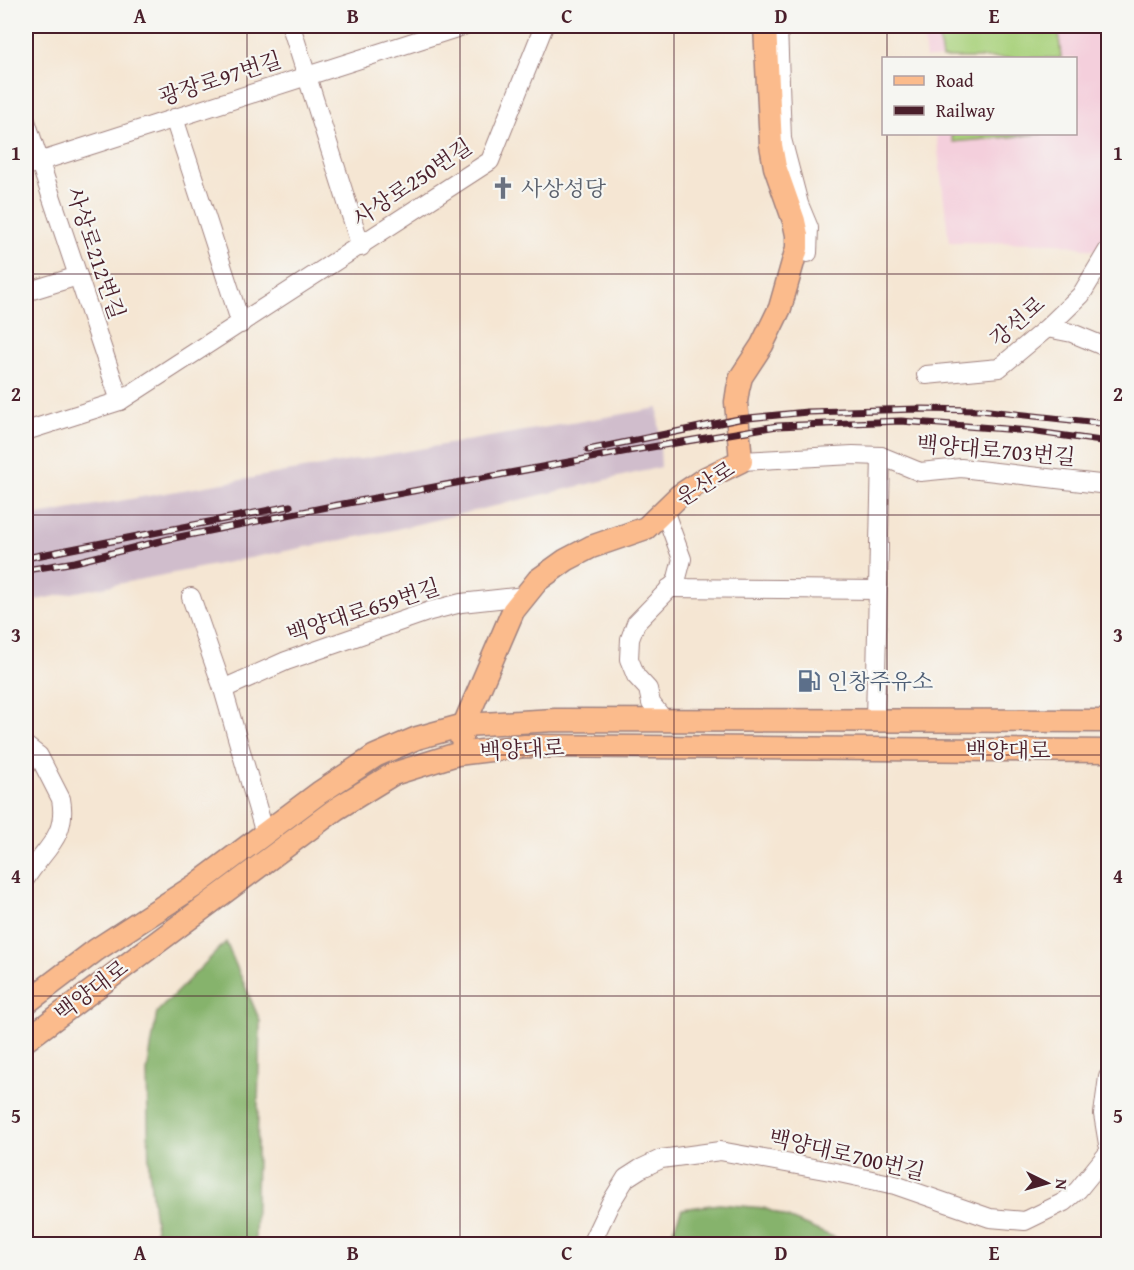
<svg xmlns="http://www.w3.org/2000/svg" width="1134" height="1270" viewBox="0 0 1134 1270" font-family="'Gentium Book Plus','Noto Serif KR',serif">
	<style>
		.built { fill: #f4cfdc }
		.industrial { fill: #d0bdcc }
		.green { fill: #a9d17c; stroke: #7a7854; stroke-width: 1.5 }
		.forest { fill: #86b36c; stroke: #68694c; stroke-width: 1.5 }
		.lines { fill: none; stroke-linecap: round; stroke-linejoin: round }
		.minor-casing { stroke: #a0827f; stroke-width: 20 }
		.major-casing { stroke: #a0827f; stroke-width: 25 }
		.minor { stroke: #fff; stroke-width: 18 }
		.major { stroke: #fbbb8c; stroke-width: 22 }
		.rail-casing { stroke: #4a1f2b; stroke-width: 7 }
		.rail { stroke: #f6f6f2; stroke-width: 4.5; stroke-dasharray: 14; stroke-linecap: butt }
		.grid { fill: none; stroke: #4a1f2b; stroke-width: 1.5; stroke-opacity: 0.55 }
		.labels { text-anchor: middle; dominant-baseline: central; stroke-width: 4.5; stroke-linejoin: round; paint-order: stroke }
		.street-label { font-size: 22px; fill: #4a1f2b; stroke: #f6f6f2 }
		.worship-label { font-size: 22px; fill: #5b616d; stroke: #f6f6f2; text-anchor: start }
		.service-label { font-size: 22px; fill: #4e5e75; stroke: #f6f6f2; text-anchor: start }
		.neatline { fill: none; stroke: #4a1f2b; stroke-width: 2 }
		.grid-label { font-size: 20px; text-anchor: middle; font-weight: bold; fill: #4a1f2b }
	</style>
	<rect width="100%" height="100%" fill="#f6f6f2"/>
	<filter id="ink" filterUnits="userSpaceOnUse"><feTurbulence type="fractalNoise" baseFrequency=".0167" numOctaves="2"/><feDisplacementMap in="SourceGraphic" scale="12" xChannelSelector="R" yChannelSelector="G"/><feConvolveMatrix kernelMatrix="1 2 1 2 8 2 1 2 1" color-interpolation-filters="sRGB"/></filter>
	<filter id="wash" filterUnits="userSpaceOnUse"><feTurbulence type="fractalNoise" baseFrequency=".008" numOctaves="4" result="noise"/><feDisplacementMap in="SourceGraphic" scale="24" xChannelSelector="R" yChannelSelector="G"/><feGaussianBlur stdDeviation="1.35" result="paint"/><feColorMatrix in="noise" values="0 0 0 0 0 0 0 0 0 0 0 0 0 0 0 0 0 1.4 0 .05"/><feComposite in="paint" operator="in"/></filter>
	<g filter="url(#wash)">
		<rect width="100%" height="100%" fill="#f5e6d3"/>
		<polygon class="built" points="922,26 1108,26 1108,241 1102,252 1059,243 949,242 936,134 1076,134 1076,58 926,58"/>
		<polygon class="industrial" points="658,408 661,467 388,531 26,602 26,517"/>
		<g class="green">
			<polygon points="937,26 1058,26 1061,58 942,58"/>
			<polygon points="951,134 1042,134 953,142"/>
		</g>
		<g class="forest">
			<polygon points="226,942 260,1021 255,1244 148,1244 156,1230 149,1170 147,1072 157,1012"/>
			<polygon points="719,1204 764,1208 850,1244 667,1244 682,1209"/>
		</g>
	</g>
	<g filter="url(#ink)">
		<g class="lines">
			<g class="minor-casing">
				<g id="minor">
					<polyline points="291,26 361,247"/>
					<polyline points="778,26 782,139 799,204 809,228 808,253"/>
					<polyline points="174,118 241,324"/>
					<polyline points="26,121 120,401"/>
					<polyline points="26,166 463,26"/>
					<polyline points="26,292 78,276"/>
					<polyline points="1047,328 1072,333 1108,348"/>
					<polyline points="926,375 999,368 1047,328 1081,295 1108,250"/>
					<polyline points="26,431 120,401 490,161 544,26"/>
					<polyline points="741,461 853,455 881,456 920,472 961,468 1108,485"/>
					<polyline points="669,588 878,590"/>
					<polyline points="191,597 223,689 265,834"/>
					<polyline points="223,689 286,661 430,611 461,603 525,596"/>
					<polyline points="664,720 651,703 648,689 636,676 629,659 630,639 636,623 676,582 682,559 664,510"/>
					<polyline points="875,720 881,456"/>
					<path d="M26,746L39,756L61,799C68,837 44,849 26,878"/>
					<polyline points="1108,1077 1103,1114 1108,1144"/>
					<polyline points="591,1244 610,1204 626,1178 640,1169 661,1159 720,1151 830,1171 895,1185 990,1218 1025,1221 1064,1202 1078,1190 1108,1153"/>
				</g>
			</g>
			<g class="major-casing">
				<g id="major">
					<polyline points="461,738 464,725 513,611 538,580 566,560 591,547 646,528 679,496 706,478 741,461 736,402 738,389 741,377 762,345 780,308 797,248 797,235 794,221 775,167 771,145 765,26"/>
					<polyline points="26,1003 96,950 196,885 319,793 375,756 417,738 464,725 555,720 1108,721"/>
					<polyline points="26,1040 336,809 393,774 457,754 525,746 1108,751"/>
				</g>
			</g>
			<use href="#minor" class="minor"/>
			<use href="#major" class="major"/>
			<g class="rail-casing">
				<g id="rail">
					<polyline points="588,450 739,419 807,412 919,409 980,410 1108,424"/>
					<polyline points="26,558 290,506"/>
					<polyline points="26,570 75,562 169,539 327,507 628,451 777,426 901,421 1030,431 1108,442"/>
				</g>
			</g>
			<use href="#rail" class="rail"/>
		</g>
	</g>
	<path class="grid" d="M247,26V1244M460,26V1244M674,26V1244M887,26V58M887,134V1244M26,274H1108M26,515H1108M26,755H1108M26,996H1108"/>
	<defs>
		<g id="church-bare" transform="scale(1.8)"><path d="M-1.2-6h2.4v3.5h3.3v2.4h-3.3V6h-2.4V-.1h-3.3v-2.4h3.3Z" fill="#6b7280" stroke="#f6f6f2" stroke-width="2.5" paint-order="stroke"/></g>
		<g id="fuel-bare" transform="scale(1.8)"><path d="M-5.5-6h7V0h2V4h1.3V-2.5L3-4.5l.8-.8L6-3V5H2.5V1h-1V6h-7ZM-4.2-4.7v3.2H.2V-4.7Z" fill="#5c6f8a" stroke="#f6f6f2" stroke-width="2.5" paint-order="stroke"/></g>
	</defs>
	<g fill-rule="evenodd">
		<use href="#church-bare" x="503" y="188"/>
		<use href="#fuel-bare" x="809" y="681"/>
	</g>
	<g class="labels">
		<g class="street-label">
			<text transform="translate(220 78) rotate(-18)">광장로97번길</text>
			<text transform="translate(412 182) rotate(-34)">사상로250번길</text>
			<text transform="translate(96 253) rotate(71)">사상로212번길</text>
			<text transform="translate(1017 321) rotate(-41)">강선로</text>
			<text transform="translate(996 450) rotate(5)">백양대로703번길</text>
			<text transform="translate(705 483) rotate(-32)">운산로</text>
			<text transform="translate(363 610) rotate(-18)">백양대로659번길</text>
			<text transform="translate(522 749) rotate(-3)">백양대로</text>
			<text x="1008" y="750">백양대로</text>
			<text transform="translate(91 990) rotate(-37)">백양대로</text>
			<text transform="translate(847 1154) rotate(13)">백양대로700번길</text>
		</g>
		<g class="worship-label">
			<text x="521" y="188">사상성당</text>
		</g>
		<g class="service-label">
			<text x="827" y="681">인창주유소</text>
		</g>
	</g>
	<rect width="1134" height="1270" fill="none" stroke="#f6f6f2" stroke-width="66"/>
	<rect x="882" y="57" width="195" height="78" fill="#f6f6f2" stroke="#b1a0a2" stroke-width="1.5"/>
	<rect x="894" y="76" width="30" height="9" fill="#fbbb8c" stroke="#b1a0a2" stroke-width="1.5"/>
	<text x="936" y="87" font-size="18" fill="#4a1f2b">Road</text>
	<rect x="894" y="106" width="30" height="9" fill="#4a1f2b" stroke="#b1a0a2" stroke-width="1.5"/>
	<text x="936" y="117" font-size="18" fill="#4a1f2b">Railway</text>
	<g transform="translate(1047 1183) rotate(95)" stroke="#f6f6f2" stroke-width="4.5" paint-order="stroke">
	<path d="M0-4.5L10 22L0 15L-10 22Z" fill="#4a1f2b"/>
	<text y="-9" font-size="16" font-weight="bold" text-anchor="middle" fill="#4a1f2b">N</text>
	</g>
	<rect x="33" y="33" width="1068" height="1204" class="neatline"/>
	<g class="grid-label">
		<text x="140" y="23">A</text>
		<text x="353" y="23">B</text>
		<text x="567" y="23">C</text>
		<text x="781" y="23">D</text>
		<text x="994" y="23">E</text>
		<text x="16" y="160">1</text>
		<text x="1118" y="160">1</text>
		<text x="16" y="401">2</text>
		<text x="1118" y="401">2</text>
		<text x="16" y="642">3</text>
		<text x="1118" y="642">3</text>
		<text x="16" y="883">4</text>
		<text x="1118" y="883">4</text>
		<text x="16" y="1123">5</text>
		<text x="1118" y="1123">5</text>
		<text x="140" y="1260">A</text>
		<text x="353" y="1260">B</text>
		<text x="567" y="1260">C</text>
		<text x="781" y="1260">D</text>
		<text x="994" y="1260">E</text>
	</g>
</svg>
